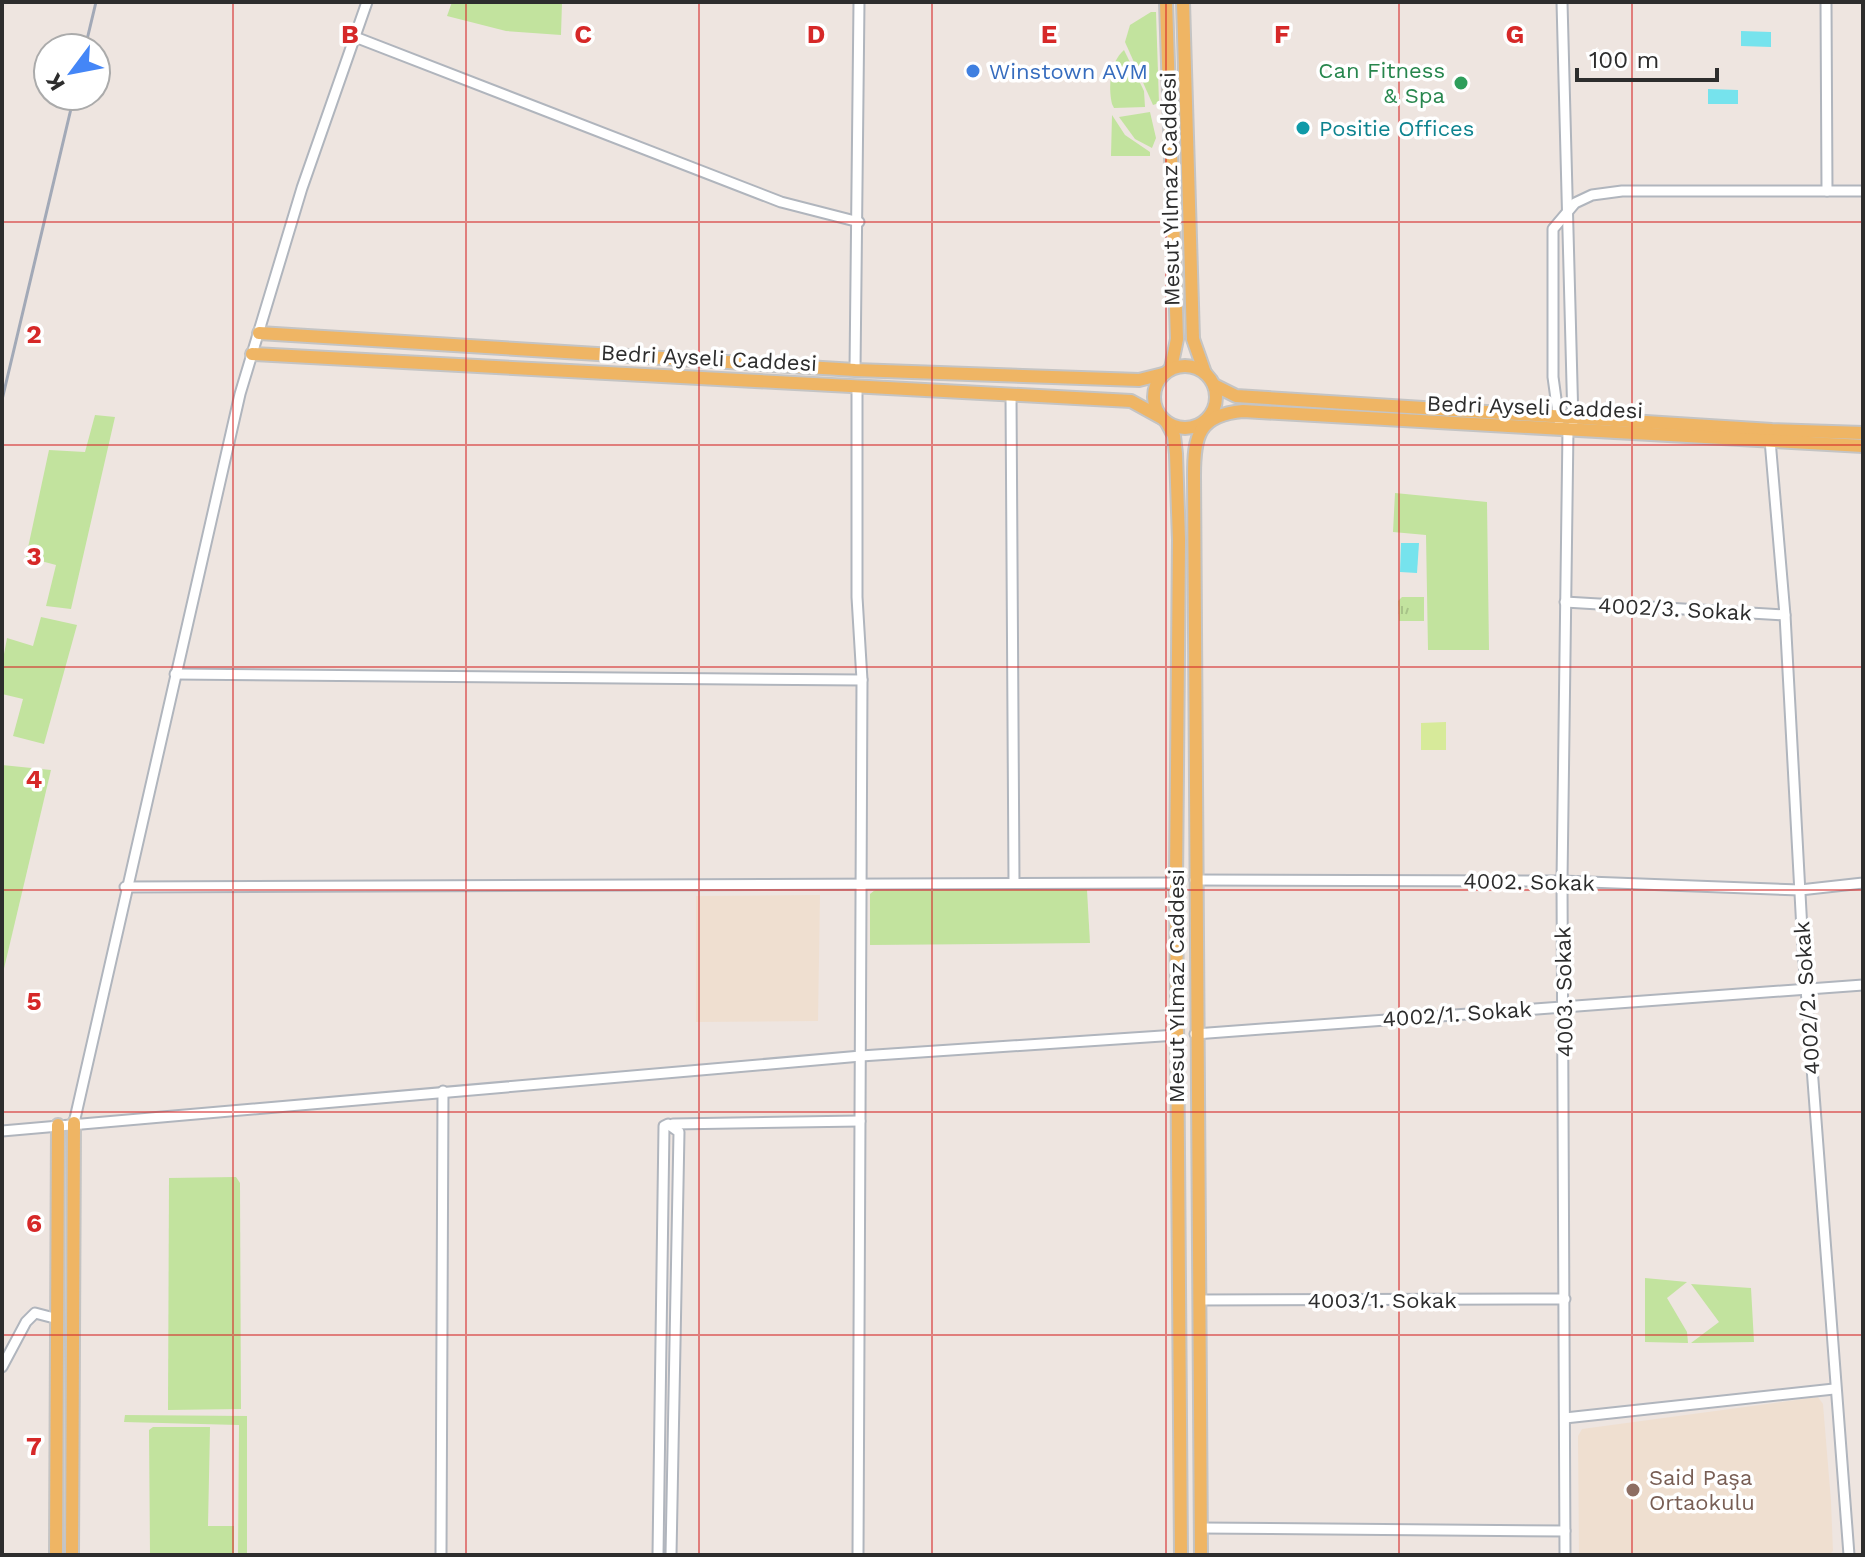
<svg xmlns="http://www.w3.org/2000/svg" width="1865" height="1557" viewBox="0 0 1865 1557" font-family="'Work Sans',sans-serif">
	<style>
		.education { fill: #efdfd0 }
		.grass { fill: #c2e39e }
		.park { fill: url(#park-tufts) }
		.pitch { fill: #d7ea9a }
		.water { fill: #76e3ed }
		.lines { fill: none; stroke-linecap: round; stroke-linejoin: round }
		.minor-casing { stroke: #b0b5bd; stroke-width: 13 }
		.major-casing { stroke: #c4c4c4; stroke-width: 16 }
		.minor { stroke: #fff; stroke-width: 9 }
		.major { stroke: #efb564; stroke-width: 12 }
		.rail { stroke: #a2a9b7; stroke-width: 3 }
		.grid { fill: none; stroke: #d62828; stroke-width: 2; stroke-opacity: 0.55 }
		.shop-dot { fill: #3f7fe0; stroke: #fff; stroke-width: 3 }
		.leisure-dot { fill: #2e9e5b; stroke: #fff; stroke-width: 3 }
		.culture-dot { fill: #0f9aa8; stroke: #fff; stroke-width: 3 }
		.education-dot { fill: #8d6e63; stroke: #fff; stroke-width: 3 }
		.labels { text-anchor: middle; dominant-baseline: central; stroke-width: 7; stroke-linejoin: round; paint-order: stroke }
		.leisure-label { font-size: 22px; fill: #27864d; stroke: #fff; text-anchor: end }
		.shop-label { font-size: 22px; fill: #366cbe; stroke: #fff; text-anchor: start }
		.culture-label { font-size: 22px; fill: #0d838f; stroke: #fff; text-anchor: start }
		.street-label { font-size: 22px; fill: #2d2d2d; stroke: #fff }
		.education-label { font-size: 22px; fill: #785e54; stroke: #fff; text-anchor: start }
		.grid-label { font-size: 26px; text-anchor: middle; font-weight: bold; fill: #d62828; stroke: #fff; stroke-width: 7; stroke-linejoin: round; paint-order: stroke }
	</style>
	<defs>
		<pattern id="park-tufts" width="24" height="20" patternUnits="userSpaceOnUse" patternTransform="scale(2)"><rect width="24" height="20" fill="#c2e39e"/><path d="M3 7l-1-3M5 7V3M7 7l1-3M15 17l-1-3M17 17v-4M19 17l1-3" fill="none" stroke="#a7c388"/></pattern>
	</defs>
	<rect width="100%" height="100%" fill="#eee5e0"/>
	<g class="education">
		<polygon points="820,895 818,1021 696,1022 696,896"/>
		<polygon points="1818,1397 1823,1404 1831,1501 1833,1551 1829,1555 1579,1555 1578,1436 1582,1429"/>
	</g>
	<g class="grass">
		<polygon points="452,2 562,2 561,35 506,31 447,16"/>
		<polygon points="1151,12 1156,12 1159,103 1153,105 1125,42 1130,25"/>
		<path d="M1124,50L1144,91L1145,107L1114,108L1112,104C1108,87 1110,62 1124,50Z"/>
		<polygon points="1150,112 1156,138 1152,148 1135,139 1119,117"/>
		<polygon points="1112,115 1125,135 1150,152 1150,156 1111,156"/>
		<polygon points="95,415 115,417 71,609 46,606 56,565 26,557 49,450 85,452"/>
		<polygon points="1395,493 1487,502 1489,650 1428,650 1426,535 1393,532"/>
		<polygon points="41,617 77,625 44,744 13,736 23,699 2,694 2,665 7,638 33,646"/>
		<polygon points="2,765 51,770 2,977"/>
		<polygon points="875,890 1087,890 1090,943 870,945 870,894"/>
		<polygon points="236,1177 240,1183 241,1409 168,1410 169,1178"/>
		<polygon points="1645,1278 1687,1282 1667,1298 1687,1332 1688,1343 1645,1342"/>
		<polygon points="1691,1284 1751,1288 1754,1342 1691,1343 1719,1322"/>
		<polygon points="125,1415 247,1416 247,1555 238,1555 239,1425 124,1422"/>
		<polygon points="153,1427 210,1427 208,1526 234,1526 234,1554 150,1555 149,1430"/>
	</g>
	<polygon class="park" points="1402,597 1424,597 1424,621 1399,621 1398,601"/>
	<polygon class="pitch" points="1446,722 1446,750 1421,750 1421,723"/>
	<g class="water">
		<polygon points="1741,31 1771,32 1771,47 1741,46"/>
		<polygon points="1708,89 1738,90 1738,104 1708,104"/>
		<polygon points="1401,543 1419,543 1417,573 1400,572"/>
	</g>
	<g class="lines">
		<g class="minor-casing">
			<g id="minor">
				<polyline points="1562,2 1573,422"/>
				<polyline points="1826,2 1827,191"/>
				<polyline points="355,37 781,202 859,222"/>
				<polyline points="855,370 859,2"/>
				<polyline points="857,387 857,597 862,680 858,1555"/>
				<polyline points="1011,395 1014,882"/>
				<polyline points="1559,421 1553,377 1553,229 1575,203 1592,195 1622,191 1863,191"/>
				<polyline points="1770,440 1785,615 1803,949 1849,1555"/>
				<polyline points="1565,602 1785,615"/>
				<polyline points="175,674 862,680"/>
				<polyline points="1195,880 1562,881 1800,890 1863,883"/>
				<polyline points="125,887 1176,883"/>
				<polyline points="1195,1034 1863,985"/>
				<polyline points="74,1123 240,394 302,188 367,2"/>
				<polyline points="673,1124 860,1121"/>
				<polyline points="2,1131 861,1056 1177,1035"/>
				<polyline points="1200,1300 1565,1299"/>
				<polyline points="2,1367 26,1322 35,1313 58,1319"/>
				<polyline points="1565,1418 1834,1389"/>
				<polyline points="1201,1528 1565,1531"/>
				<polyline points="441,1555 443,1091"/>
				<polyline points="658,1555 664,1126 668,1124 679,1132 671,1555"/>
				<polyline points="1565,1555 1562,881 1568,429"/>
			</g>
		</g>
		<g class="major-casing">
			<g id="major">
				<polyline points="1166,2 1177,339 1171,368"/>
				<polyline points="1183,2 1193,339 1205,373"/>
				<polyline points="259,333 855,370 1139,380 1163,374"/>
				<polyline points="252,354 1131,401 1160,417"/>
				<circle cx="1185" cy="397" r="31"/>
				<polyline points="1214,385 1236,396 1772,430 1863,433"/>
				<polyline points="1167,423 1174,436 1176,454 1179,540 1176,883 1181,1555"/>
				<polyline points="56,1555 58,1125"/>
				<polyline points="72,1555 74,1123"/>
				<path d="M1201,1555L1194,476C1194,436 1198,415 1243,411L1863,446"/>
			</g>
		</g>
		<use href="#minor" class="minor"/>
		<use href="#major" class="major"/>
		<g class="rail">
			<polyline points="85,48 96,2"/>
			<polyline points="2,400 74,96"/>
		</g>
	</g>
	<path class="grid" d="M233,2V1555M466,2V1555M699,2V1555M932,2V1555M1166,2V1555M1399,2V1555M1632,2V1555M2,222H1863M2,445H1863M2,667H1863M2,890H1863M2,1112H1863M2,1335H1863"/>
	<circle class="shop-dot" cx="973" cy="71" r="8"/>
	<circle class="leisure-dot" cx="1461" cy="83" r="8"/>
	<circle class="culture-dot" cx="1303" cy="128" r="8"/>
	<circle class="education-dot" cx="1633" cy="1490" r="8"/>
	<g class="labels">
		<g class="leisure-label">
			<text x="1445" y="70">Can Fitness<tspan x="1445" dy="25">&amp; Spa</tspan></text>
		</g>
		<g class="shop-label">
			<text x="989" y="71">Winstown AVM</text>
		</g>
		<g class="culture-label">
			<text x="1319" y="128">Positie Offices</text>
		</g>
		<g class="street-label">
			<text transform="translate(1170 189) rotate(-91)">Mesut Yılmaz Caddesi</text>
			<text transform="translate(709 358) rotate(3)">Bedri Ayseli Caddesi</text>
			<text transform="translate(1535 407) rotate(2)">Bedri Ayseli Caddesi</text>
			<text transform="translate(1675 609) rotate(3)">4002/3. Sokak</text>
			<text transform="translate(1529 882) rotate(1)">4002. Sokak</text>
			<text transform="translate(1176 986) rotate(-90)">Mesut Yılmaz Caddesi</text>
			<text transform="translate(1564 992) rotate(-91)">4003. Sokak</text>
			<text transform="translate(1807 998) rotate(-94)">4002/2. Sokak</text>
			<text transform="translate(1457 1014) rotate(-4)">4002/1. Sokak</text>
			<text x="1382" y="1300">4003/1. Sokak</text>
		</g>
		<g class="education-label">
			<text x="1649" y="1477">Said Paşa<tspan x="1649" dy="25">Ortaokulu</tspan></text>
		</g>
	</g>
	<g class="grid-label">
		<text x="350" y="43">B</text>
		<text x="583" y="43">C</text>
		<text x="816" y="43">D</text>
		<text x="1049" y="43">E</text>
		<text x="1282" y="43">F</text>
		<text x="1515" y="43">G</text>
		<text x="34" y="343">2</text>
		<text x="34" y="565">3</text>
		<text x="34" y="788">4</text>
		<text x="34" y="1010">5</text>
		<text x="34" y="1232">6</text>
		<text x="34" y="1455">7</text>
	</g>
	<rect width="1865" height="1557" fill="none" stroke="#2d2d2d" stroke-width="8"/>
	<g transform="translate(72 72) rotate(238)"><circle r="38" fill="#ffffff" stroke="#ababab" stroke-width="2"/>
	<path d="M0-6L14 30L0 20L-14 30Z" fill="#4486f7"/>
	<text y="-12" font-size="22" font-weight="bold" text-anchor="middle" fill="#2d2d2d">K</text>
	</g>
	<path d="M1577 68v12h140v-12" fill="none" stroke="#2d2d2d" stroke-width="4"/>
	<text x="1589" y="68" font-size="24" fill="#2d2d2d" stroke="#ffffff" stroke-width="6" paint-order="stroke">100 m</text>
</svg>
